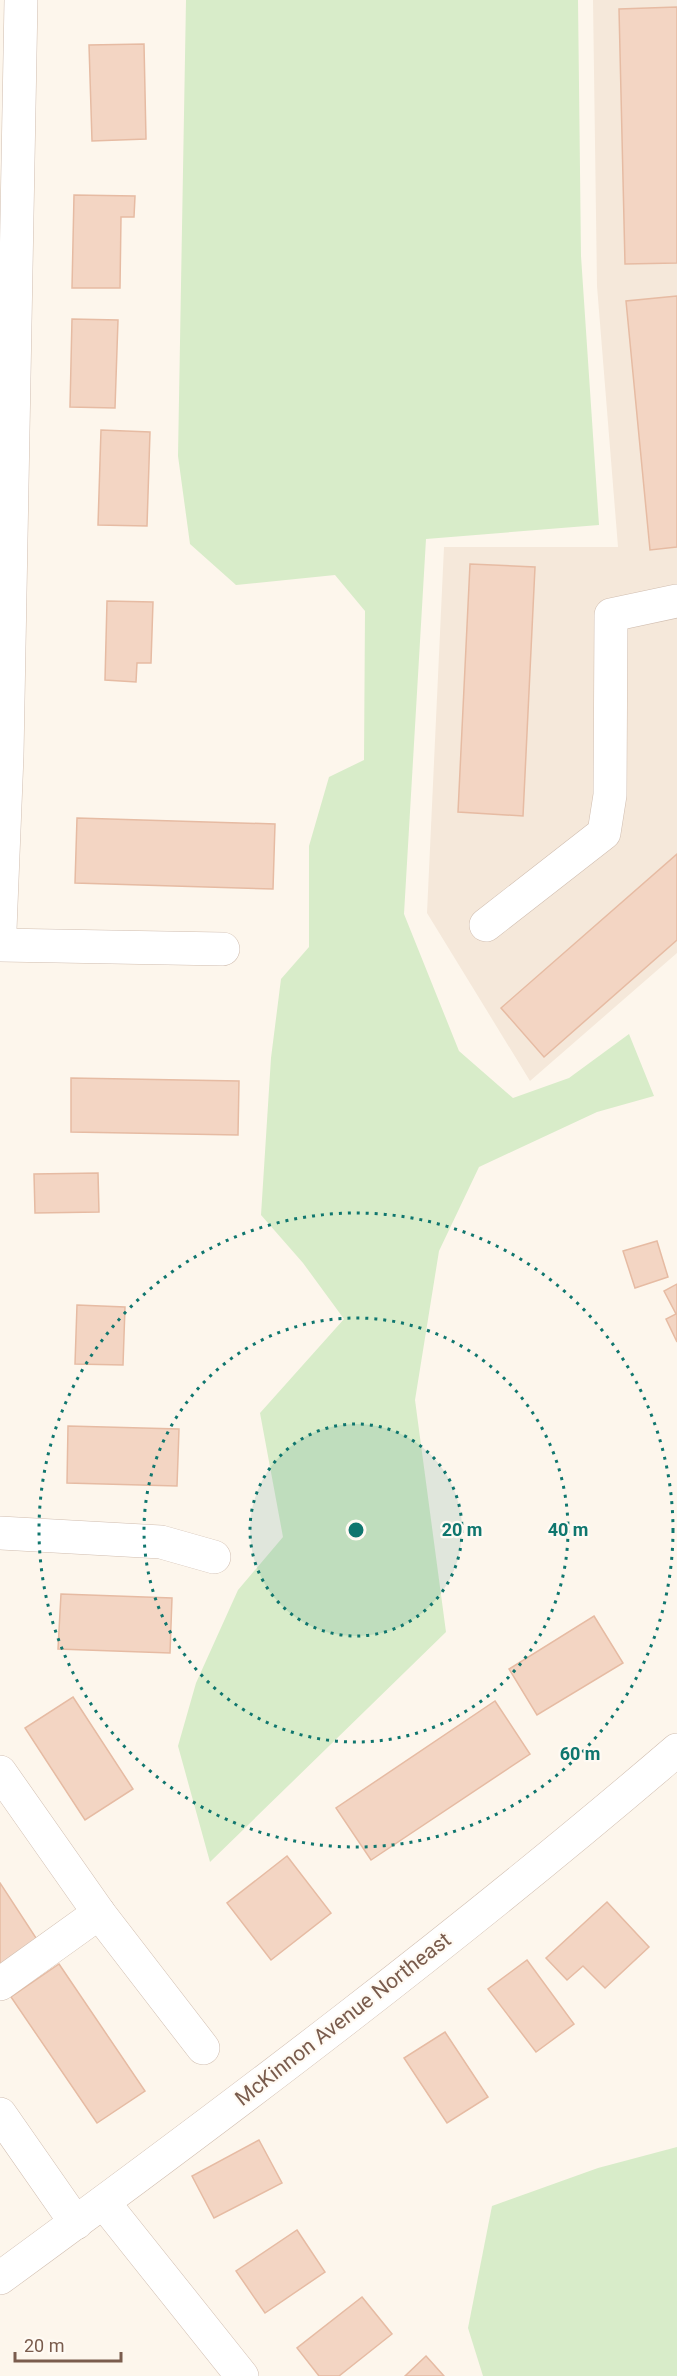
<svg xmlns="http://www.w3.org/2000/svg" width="677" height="2376" viewBox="0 0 677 2376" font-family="Roboto,sans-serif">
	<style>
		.residential { fill: #f5e8da }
		.green { fill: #d8ecc9 }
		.building { fill: #f3d5c3; stroke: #e6bba3; stroke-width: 1.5 }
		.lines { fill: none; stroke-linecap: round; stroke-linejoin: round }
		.minor-casing { stroke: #d1beb0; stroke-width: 34 }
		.minor { stroke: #fff; stroke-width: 33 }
		.ring { fill: none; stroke: #0f766e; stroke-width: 3; stroke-dasharray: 3 6 }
		.labels { text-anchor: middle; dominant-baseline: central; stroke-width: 4.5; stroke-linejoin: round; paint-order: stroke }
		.street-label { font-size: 21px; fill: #7a5c4d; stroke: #fffaf3 }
		.centre { fill: #0f766e; stroke: #fffaf3; stroke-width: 3 }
		.ring-label { font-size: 18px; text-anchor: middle; font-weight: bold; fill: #0f766e; stroke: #fffaf3; stroke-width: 4.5; stroke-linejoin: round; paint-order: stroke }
	</style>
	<rect width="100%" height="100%" fill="#fdf6ec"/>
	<polygon class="residential" points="593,0 677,0 677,953 530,1081 427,913 444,547 618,547 597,286"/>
	<g class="green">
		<polygon points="186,0 578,0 581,256 599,525 426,539 404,914 459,1051 513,1098 569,1078 629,1034 654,1096 597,1112 479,1167 439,1251 415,1400 446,1632 210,1862 178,1746 196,1683 238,1590 283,1537 260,1413 344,1319 303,1263 261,1215 271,1058 281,979 309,947 309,846 329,777 364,760 365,611 335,575 236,585 190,544 178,456"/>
		<polygon points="677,2147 677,2376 483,2376 468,2328 492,2206 598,2168"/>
	</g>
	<g class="building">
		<polygon points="677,7 677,263 625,264 619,9"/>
		<polygon points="144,44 146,139 92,141 89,45"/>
		<polygon points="74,195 135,196 134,217 121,217 120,288 72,288"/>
		<polygon points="677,296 677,547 650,550 626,301"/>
		<polygon points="72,319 118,320 115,408 70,407"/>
		<polygon points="101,430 150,432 147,526 98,525"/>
		<polygon points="470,564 535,567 523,816 458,812"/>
		<polygon points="107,601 153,602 151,663 137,663 136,682 105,680"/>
		<polygon points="77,818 275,824 273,889 75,883"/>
		<polygon points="677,854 677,940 544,1057 501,1008"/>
		<polygon points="71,1078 239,1081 238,1135 71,1132"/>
		<polygon points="98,1173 99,1212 35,1213 34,1174"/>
		<polygon points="657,1241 668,1277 635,1288 623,1251"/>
		<polygon points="677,1284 677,1342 666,1319 676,1314 664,1291"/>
		<polygon points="77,1305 125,1307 123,1365 75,1364"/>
		<polygon points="68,1426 179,1429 177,1486 67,1483"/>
		<polygon points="61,1594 172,1598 170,1653 58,1649"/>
		<polygon points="594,1616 623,1663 537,1715 509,1669"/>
		<polygon points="73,1697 133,1789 85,1820 25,1728"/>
		<polygon points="495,1701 530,1754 371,1860 336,1808"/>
		<polygon points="287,1856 331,1913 271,1960 227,1903"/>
		<polygon points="0,1883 38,1941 0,1965"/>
		<polygon points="607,1902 649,1947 605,1988 583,1966 567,1980 546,1958"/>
		<polygon points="527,1960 574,2024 536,2052 488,1989"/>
		<polygon points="59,1964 145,2091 97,2123 11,1997"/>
		<polygon points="445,2032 488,2097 447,2123 404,2058"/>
		<polygon points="259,2140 282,2183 214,2218 192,2176"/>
		<polygon points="297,2230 325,2272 265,2313 236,2271"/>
		<polygon points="362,2297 392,2334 339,2376 319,2376 297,2348"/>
		<polygon points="426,2356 444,2376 405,2376"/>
	</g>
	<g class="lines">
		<g class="minor-casing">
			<g id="minor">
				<polyline points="486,925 604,833 610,795 611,615 677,601"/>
				<polyline points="0,930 7,755 21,0"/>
				<polyline points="0,945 223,949"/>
				<polyline points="0,1533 161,1542 214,1557"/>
				<polyline points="0,1772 99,1913 203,2048"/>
				<polyline points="0,1984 99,1913"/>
				<polyline points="0,2114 76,2223"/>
				<polyline points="104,2203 242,2376"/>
				<path d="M0,2278C231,2109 460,1936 677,1750"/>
			</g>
		</g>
		<use href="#minor" class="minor"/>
	</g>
	<circle cx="356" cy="1530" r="106" fill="#0f766e" fill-opacity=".12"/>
	<g class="ring">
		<circle cx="356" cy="1530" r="106"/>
		<circle cx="356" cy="1530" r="212"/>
		<circle cx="356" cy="1530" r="317"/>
	</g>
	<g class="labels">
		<g class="street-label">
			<text transform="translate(343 2019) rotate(-38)">McKinnon Avenue Northeast</text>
		</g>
	</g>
	<circle cx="356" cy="1530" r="9" class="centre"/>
	<g class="ring-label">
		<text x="462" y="1536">20 m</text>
		<text x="568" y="1536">40 m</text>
		<text x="580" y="1760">60 m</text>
	</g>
	<path d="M15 2352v9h106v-9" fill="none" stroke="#7a5c4d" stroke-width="3"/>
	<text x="24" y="2352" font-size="18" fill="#7a5c4d" stroke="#fffaf3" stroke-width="4.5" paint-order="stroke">20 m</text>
</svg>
